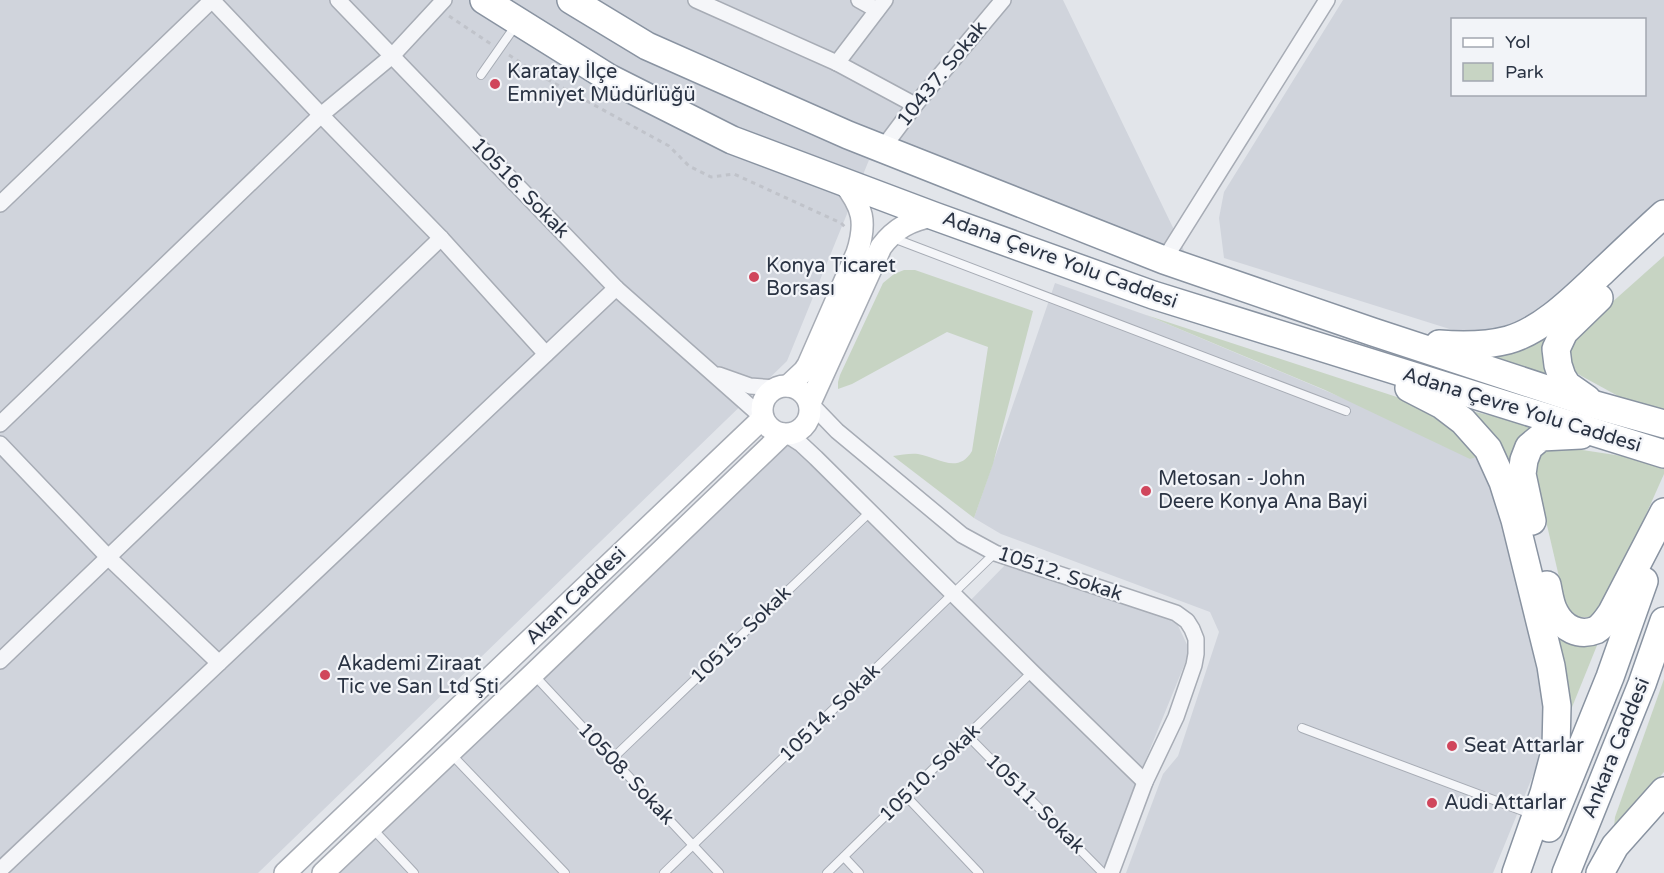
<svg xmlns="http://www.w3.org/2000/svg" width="1664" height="873" viewBox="0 0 1664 873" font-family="'Varela Round',sans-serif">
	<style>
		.built { fill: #d0d4dc; fill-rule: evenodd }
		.green { fill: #c7d4c3 }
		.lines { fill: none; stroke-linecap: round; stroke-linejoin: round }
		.lane-casing { stroke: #a7acb5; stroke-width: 10 }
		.street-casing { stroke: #a7acb5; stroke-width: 18 }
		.secondary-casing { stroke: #a7acb5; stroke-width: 24 }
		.highway-casing { stroke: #8993a1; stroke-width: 30 }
		.path { stroke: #c0c3ca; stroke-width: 3; stroke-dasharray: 4.5 4.5; stroke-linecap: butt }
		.lane { stroke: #f5f6f9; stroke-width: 8 }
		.street { stroke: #f5f6f9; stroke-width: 15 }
		.secondary { stroke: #fff; stroke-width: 21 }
		.highway { stroke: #fff; stroke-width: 27 }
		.poi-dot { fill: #d0465c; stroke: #f2f4f8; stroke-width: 2 }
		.labels { text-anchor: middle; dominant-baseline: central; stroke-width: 4.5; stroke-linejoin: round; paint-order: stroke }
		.poi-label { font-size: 20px; fill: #2a3343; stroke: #f2f4f8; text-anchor: start }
		.street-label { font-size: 20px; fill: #2a3343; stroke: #f2f4f8 }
	</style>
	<rect width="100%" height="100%" fill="#e2e5ea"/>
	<g class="built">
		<polygon points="0,0 1063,0 1193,269 869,160 787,361 258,873 0,873"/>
		<path d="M1343,0H1664V202L1537,318L1475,337L1224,258L1219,218L1224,192ZM1452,20H1644V94H1452Z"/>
		<polygon points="1055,283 1146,315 1480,456 1506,522 1545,709 1543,751 1493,873 1126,873 1163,774 1178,756 1219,632 1210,612 1001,534 974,518"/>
		<polygon points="780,445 795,445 962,609 1008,562 1174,617 1190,651 1137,781 1104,873 334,873"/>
	</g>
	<g class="green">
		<polygon points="1664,256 1664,412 1629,402 1576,373 1570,366 1569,345 1582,329"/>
		<path d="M904,270H915L1033,311L993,464L974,518L893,456C902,455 910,453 918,454C937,457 958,475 972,451L988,347L947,332L852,384L838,389V382L840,375L883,283L894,274Z"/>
		<polygon points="1146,315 1403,399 1444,419 1480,456 1470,459 1325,390"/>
		<polygon points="1563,318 1554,377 1480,358"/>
		<polygon points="1471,411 1537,426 1515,485"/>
		<polygon points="1556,446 1622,456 1664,469 1664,474 1606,604 1593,617 1578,617 1566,607 1533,465 1541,450"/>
		<polygon points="1558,632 1600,638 1566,722 1555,651"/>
		<polygon points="1664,679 1664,772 1614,827 1615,817"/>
	</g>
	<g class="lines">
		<g class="lane-casing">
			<g id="lane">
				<polyline points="481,75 516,25"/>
				<polyline points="893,238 1346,411"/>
				<polyline points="534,675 719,873"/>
				<polyline points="1302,728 1531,814"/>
				<polyline points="968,736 1103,873"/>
				<polyline points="452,755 565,873"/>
				<polyline points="612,759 871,511"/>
				<polyline points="906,796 979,873"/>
				<polyline points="372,828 414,873"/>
				<polyline points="844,857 859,873"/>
				<polyline points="664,873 995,553"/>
				<polyline points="827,873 1032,672"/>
			</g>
		</g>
		<g class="street-casing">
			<g id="street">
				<polyline points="212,0 321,115 441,238 546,354"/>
				<polyline points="338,0 616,288 763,418"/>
				<polyline points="696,0 837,63"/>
				<polyline points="859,0 877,10"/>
				<polyline points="885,0 837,63 915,105"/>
				<polyline points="882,149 915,105 1003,0"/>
				<polyline points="0,204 212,0"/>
				<polyline points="1164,260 1327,0"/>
				<polyline points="719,375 750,386 776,388"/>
				<polyline points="810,403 837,431 962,535 995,553 1176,613 1187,621 1192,629 1196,639 1196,654 1194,665 1176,717 1145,782 1111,873"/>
				<polyline points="0,424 321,115 392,56 444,0"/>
				<polyline points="787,435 801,444 816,458 1032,672 1145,782"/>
				<polyline points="0,444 108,557 219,663"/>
				<polyline points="0,661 441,238"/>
				<polyline points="0,870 616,288"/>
			</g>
		</g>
		<g class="secondary-casing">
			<g id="secondary">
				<circle cx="786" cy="410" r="24"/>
				<path d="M788,386L804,371L808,365L857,253C867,222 863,207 843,182"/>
				<path d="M810,403L881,247C895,228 911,220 934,216"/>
				<polyline points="285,873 763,418"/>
				<polyline points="323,873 533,674 783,434"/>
			</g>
		</g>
		<g class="highway-casing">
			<g id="highway">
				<polyline points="484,0 609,78 732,140 934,216 1153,295 1664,454"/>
				<polyline points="571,0 647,46 848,135 1164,260 1373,332 1592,404 1664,424"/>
				<path d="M1439,344C1463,346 1485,346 1508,340C1544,330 1577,295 1604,270C1624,251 1644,232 1664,214"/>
				<polyline points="1409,388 1442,405 1463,421 1488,449 1503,482 1515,520 1551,666 1557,706 1556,748 1544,793 1516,873"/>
				<polyline points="1587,399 1567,385 1562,377 1558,365 1556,349 1564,332 1599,298"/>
				<polyline points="1532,521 1522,474 1524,460 1529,447 1541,437 1581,435"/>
				<path d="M1547,585C1549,594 1550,605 1555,613C1563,628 1579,637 1596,630C1603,626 1608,618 1612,612L1664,512"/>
				<polyline points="1549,828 1610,677 1644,581"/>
				<polyline points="1566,873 1642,684 1664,621"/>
				<polyline points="1600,873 1615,846 1664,791"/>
			</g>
		</g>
		<g class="path">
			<polyline points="449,16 491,44"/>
			<polyline points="509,55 543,77 669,146 689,166 711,177 734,174 841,223 845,227"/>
		</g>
		<use href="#lane" class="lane"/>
		<use href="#street" class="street"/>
		<use href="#secondary" class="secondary"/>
		<use href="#highway" class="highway"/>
	</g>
	<g class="poi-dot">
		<circle cx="495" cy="84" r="6"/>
		<circle cx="754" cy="277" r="6"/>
		<circle cx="1146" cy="491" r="6"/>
		<circle cx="325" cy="675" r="6"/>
		<circle cx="1452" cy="746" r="6"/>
		<circle cx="1432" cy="803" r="6"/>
	</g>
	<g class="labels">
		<g class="poi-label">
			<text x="507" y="72">Karatay İlçe<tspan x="507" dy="23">Emniyet Müdürlüğü</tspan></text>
			<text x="766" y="266">Konya Ticaret<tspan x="766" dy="23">Borsası</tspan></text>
			<text x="1158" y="479">Metosan - John<tspan x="1158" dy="23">Deere Konya Ana Bayi</tspan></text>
			<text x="337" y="664">Akademi Ziraat<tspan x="337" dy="23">Tic ve San Ltd Şti</tspan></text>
			<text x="1464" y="746">Seat Attarlar</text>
			<text x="1444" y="803">Audi Attarlar</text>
		</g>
		<g class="street-label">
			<text transform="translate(942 74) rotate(-51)">10437. Sokak</text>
			<text transform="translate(520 188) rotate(46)">10516. Sokak</text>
			<text transform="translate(1060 260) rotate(20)">Adana Çevre Yolu Caddesi</text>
			<text transform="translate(1522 410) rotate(17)">Adana Çevre Yolu Caddesi</text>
			<text transform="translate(1060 574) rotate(19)">10512. Sokak</text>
			<text transform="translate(576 596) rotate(-44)">Akan Caddesi</text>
			<text transform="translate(741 635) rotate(-44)">10515. Sokak</text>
			<text transform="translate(830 713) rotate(-44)">10514. Sokak</text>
			<text transform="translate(1616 748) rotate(-68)">Ankara Caddesi</text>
			<text transform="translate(930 773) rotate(-44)">10510. Sokak</text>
			<text transform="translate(626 774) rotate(47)">10508. Sokak</text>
			<text transform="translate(1035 804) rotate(45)">10511. Sokak</text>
		</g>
	</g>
	<rect x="1451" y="18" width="195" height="78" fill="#f2f4f8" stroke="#a2a7b0" stroke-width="1.5"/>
	<rect x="1463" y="38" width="30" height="9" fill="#ffffff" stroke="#a2a7b0" stroke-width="1.5"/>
	<text x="1505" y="48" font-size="18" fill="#2a3343">Yol</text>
	<rect x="1463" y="63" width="30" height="18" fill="#c7d4c3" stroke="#a2a7b0" stroke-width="1.5"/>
	<text x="1505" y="78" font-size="18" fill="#2a3343">Park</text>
</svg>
